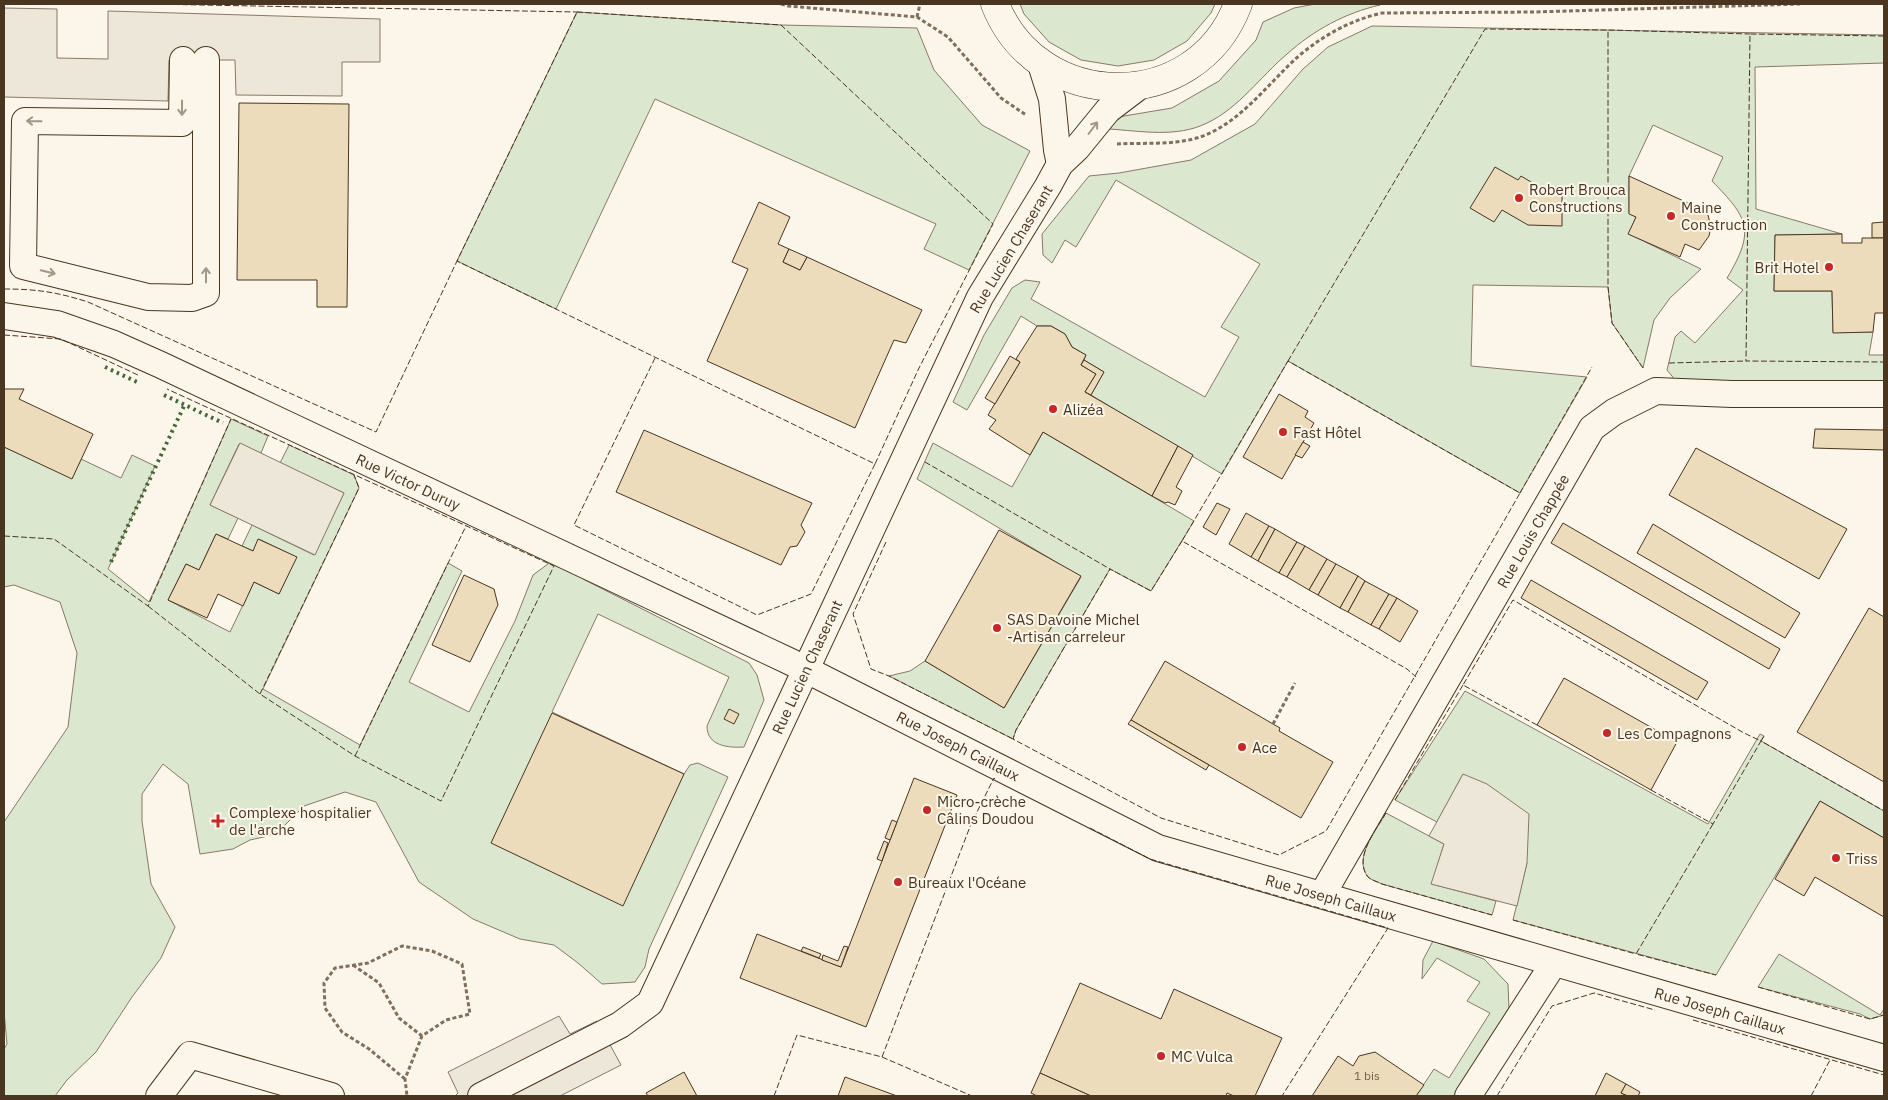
<svg xmlns="http://www.w3.org/2000/svg" width="1888" height="1100" viewBox="0 0 1888 1100" font-family="'IBM Plex Sans',sans-serif">
	<style>
		.green { fill: #dce7d0; stroke: #887966 }
		.parking { fill: #ede7d9; stroke: #887966 }
		.building { fill: #ecdcbc; stroke: #4a3520 }
		.lines { fill: none; stroke-linecap: round; stroke-linejoin: round }
		.street-casing { stroke: #4a3520; stroke-width: 28 }
		.primary-casing { stroke: #4a3520; stroke-width: 29 }
		.path { stroke: #7f6f5c; stroke-width: 3; stroke-dasharray: 4 2.5; stroke-linecap: butt }
		.street { stroke: #fbf6e9; stroke-width: 26 }
		.primary { stroke: #fbf6e9; stroke-width: 28 }
		.hedge { stroke: #436837; stroke-width: 4; stroke-dasharray: 2.5 4; stroke-linecap: butt }
		.fence { stroke: #4a3520; stroke-width: 1; stroke-dasharray: 6 2.5; stroke-linecap: butt }
		.oneway { stroke: #a29684 }
		.poi-dot { fill: #c62828; stroke: #fbf6e9; stroke-width: 2 }
		.labels { text-anchor: middle; dominant-baseline: central; stroke-width: 4; stroke-linejoin: round; paint-order: stroke }
		.number-label { font-size: 12px; fill: #725f47 }
		.poi-label { font-size: 15px; fill: #4a3520; stroke: #fbf6e9; text-anchor: start }
		.street-label { font-size: 15px; fill: #4a3520; stroke: #fbf6e9 }
	</style>
	<rect width="100%" height="100%" fill="#fbf6e9"/>
	<g class="green">
		<polygon points="1020,4 1215,4 1211,13 1187,41 1154,60 1118,66 1081,60 1049,42 1024,14"/>
		<path d="M1315,4H1367L1380,5C1345,13 1314,30 1287,54C1260,77 1239,108 1207,123C1177,138 1141,131 1109,129L1118,117L1172,108L1219,81L1256,40L1263,22L1294,8Z"/>
		<polygon points="577,12 781,25 917,28 934,70 982,125 1030,151 969,270 924,249 936,224 655,99 556,309 457,261"/>
		<path d="M1372,26L1884,35V63L1755,67L1756,209L1842,234L1775,235L1774,291H1832L1833,332H1873L1869,355H1884V382L1676,381L1667,370L1675,337L1681,331L1695,343L1743,290L1727,278C1756,230 1748,218 1712,181L1723,157L1653,125L1629,176V213L1636,217L1629,234L1701,269L1670,298L1654,320L1643,368L1612,323L1608,287L1473,285L1471,366L1587,377L1520,493L1288,361L1222,474L1091,395L1104,372L1084,360L1086,355L1072,347L1065,334L1051,326H1037L1021,316L967,410L953,402L984,335L1012,288L1025,280L1040,282L1031,299L1205,397L1239,337L1221,327L1260,264L1116,180L1076,247L1065,240L1052,263L1043,255L1042,234L1089,176L1119,173L1191,160L1255,124L1303,69L1328,47Z"/>
		<path d="M231,419L268,436L261,453L239,444L210,505L238,518L228,539L216,534L199,570L186,564L168,600L230,632L254,582L279,594L296,557L259,539L253,551L242,546L252,525L314,555L344,493L280,463L289,445L354,475L359,488L263,689L360,745L448,563L462,571L409,682L469,712L515,621L533,575L556,558L582,572L583,579L749,663L757,675L764,700L744,747C728,748 707,746 707,726L729,677L598,614L552,712L684,774L690,765L698,763L728,777L649,949L645,967L635,982L602,984L578,963L554,945L520,939L473,919L419,882L376,802L345,792L304,806L284,826L268,836L250,840L233,849L200,854L188,784L163,764L142,794V821L151,884L175,927L161,958L132,997L96,1052L67,1080L55,1096H4V1049L7,1044L4,1011V822L68,727L77,653L60,602L14,585L4,587V447L72,478L81,459L121,478L132,455L155,466L108,569L149,602Z"/>
		<polygon points="1043,432 1194,521 1151,591 1110,569 1016,730 1013,739 889,676 910,671 925,661 1004,708 1081,577 917,479 933,443 1012,487"/>
		<polygon points="1465,691 1708,824 1760,734 1764,736 1761,741 1884,811 1884,838 1820,801 1716,975 1513,920 1527,863 1463,774 1437,822 1395,800"/>
		<path d="M1386,813L1444,844L1432,884L1496,901L1492,915L1382,884C1378,882 1371,880 1368,877C1353,858 1376,830 1386,813Z"/>
		<polygon points="1433,941 1484,959 1508,984 1509,1010 1454,1096 1416,1096 1434,1069 1449,1078 1490,1013 1467,1001 1480,982 1437,958 1422,979 1423,960"/>
		<polygon points="1779,954 1880,1015 1884,1009 1884,1015 1870,1019 1860,1014 1758,987"/>
	</g>
	<g class="parking">
		<polygon points="4,8 57,9 57,58 108,59 108,11 380,19 380,62 342,62 342,96 236,95 235,60 169,60 168,101 4,97"/>
		<polygon points="240,443 344,493 315,555 210,505"/>
		<polygon points="1463,774 1487,784 1529,814 1527,863 1517,906 1431,884 1444,844 1429,836"/>
		<polygon points="559,1016 570,1034 597,1021 621,1065 560,1096 455,1096 458,1093 448,1072"/>
	</g>
	<g class="building">
		<polygon points="239,103 349,104 347,307 317,307 317,280 237,280"/>
		<polygon points="1495,167 1518,180 1521,176 1531,182 1530,184 1536,188 1562,187 1562,226 1528,225 1502,210 1494,222 1470,208"/>
		<polygon points="1629,176 1701,209 1708,215 1711,227 1709,236 1699,250 1685,244 1680,257 1628,234 1636,217 1629,214"/>
		<polygon points="759,202 790,217 778,244 789,249 783,262 800,270 807,257 922,310 906,343 894,340 855,428 707,361 748,269 732,262"/>
		<polygon points="1884,222 1884,238 1872,238 1872,223"/>
		<polygon points="1842,234 1842,243 1862,243 1862,238 1884,238 1884,313 1875,313 1873,332 1833,333 1832,291 1774,291 1775,235"/>
		<polygon points="789,249 807,257 800,270 783,262"/>
		<polygon points="1037,326 1051,326 1065,334 1072,347 1086,355 1081,365 1096,374 1085,392 1178,446 1152,496 1043,432 1030,455 989,429 996,420 988,415 1020,362 1016,359"/>
		<polygon points="1010,356 1020,362 995,404 985,398"/>
		<polygon points="1084,360 1104,372 1091,395 1085,392 1096,374 1081,365"/>
		<polygon points="4,389 24,389 19,399 93,434 72,479 4,447"/>
		<polygon points="1279,394 1308,411 1305,417 1314,423 1282,479 1243,457"/>
		<polygon points="1815,429 1884,430 1884,450 1813,448"/>
		<polygon points="644,430 812,503 801,525 805,532 797,546 790,547 781,565 616,492"/>
		<polygon points="1303,442 1310,446 1302,458 1295,455"/>
		<polygon points="1178,446 1193,455 1176,487 1182,491 1175,505 1168,502 1165,503 1152,496"/>
		<polygon points="1696,448 1847,529 1819,579 1669,495"/>
		<polygon points="1217,503 1230,509 1216,535 1203,527"/>
		<polygon points="1246,513 1269,526 1251,557 1229,544"/>
		<polygon points="1563,523 1780,649 1769,669 1551,543"/>
		<polygon points="1653,524 1800,613 1785,638 1637,553"/>
		<polygon points="1269,526 1275,529 1258,561 1251,557"/>
		<polygon points="1275,529 1297,542 1279,573 1258,561"/>
		<polygon points="999,530 1081,576 1004,708 925,661"/>
		<polygon points="216,534 253,551 258,539 297,557 279,594 254,582 243,606 218,594 207,618 168,600 186,564 199,570"/>
		<polygon points="1297,542 1305,546 1287,577 1279,573"/>
		<polygon points="1305,546 1327,559 1309,590 1287,577"/>
		<polygon points="1327,559 1336,564 1318,595 1309,590"/>
		<polygon points="1336,564 1358,576 1340,608 1318,595"/>
		<polygon points="464,575 494,589 498,605 470,662 432,645"/>
		<polygon points="1358,576 1365,581 1348,612 1340,608"/>
		<polygon points="1531,580 1708,682 1697,700 1521,598"/>
		<polygon points="1365,581 1389,594 1371,625 1348,612"/>
		<polygon points="1389,594 1397,598 1379,629 1371,625"/>
		<polygon points="1397,598 1418,611 1400,642 1379,629"/>
		<polygon points="1869,608 1884,617 1884,782 1797,732"/>
		<polygon points="1165,661 1273,724 1280,728 1279,731 1333,762 1301,818 1131,720"/>
		<polygon points="1564,678 1677,742 1651,790 1537,725"/>
		<polygon points="729,709 739,714 734,724 724,719"/>
		<polygon points="552,713 684,774 623,906 491,843"/>
		<polygon points="1131,720 1209,765 1206,770 1128,724"/>
		<polygon points="914,778 957,795 866,1027 740,978 757,934 841,967"/>
		<polygon points="1820,801 1884,838 1884,917 1815,877 1804,896 1775,879"/>
		<polygon points="892,820 897,822 890,840 885,838"/>
		<polygon points="884,841 888,843 882,861 877,859"/>
		<polygon points="844,946 848,947 841,967 822,960 823,955 838,961"/>
		<polygon points="803,947 821,954 819,958 801,951"/>
		<polygon points="1080,983 1161,1019 1174,989 1282,1038 1255,1096 1234,1096 1227,1093 1226,1096 1091,1096 1040,1073"/>
		<polygon points="1375,1052 1424,1085 1416,1096 1312,1096 1338,1056 1353,1066 1359,1056"/>
		<polygon points="684,1072 697,1096 648,1096 646,1093"/>
		<polygon points="1040,1073 1091,1096 1037,1096 1031,1093"/>
		<polygon points="1606,1073 1626,1084 1621,1093 1628,1096 1595,1096"/>
		<polygon points="845,1077 897,1096 838,1096"/>
		<polygon points="1626,1084 1640,1092 1638,1096 1628,1096 1621,1093"/>
	</g>
	<g class="lines">
		<g class="street-casing">
			<g id="street">
				<polyline points="183,60 182,123 25,121 23,266 148,297 192,298 206,293 206,60"/>
				<polyline points="1041,64 1052,99 1057,150 1060,164"/>
				<polyline points="4,316 57,324 114,344 161,365 793,663 1158,848 1884,1058"/>
				<polyline points="1322,895 1592,428 1614,412 1656,391 1732,394 1884,394"/>
				<polyline points="159,1096 190,1055 331,1096"/>
				<polyline points="481,1096 620,1025 650,1003 980,297 1048,186 1060,164 1077,148 1108,110 1141,85"/>
				<polyline points="1468,1096 1554,963"/>
			</g>
		</g>
		<g class="primary-casing">
			<path id="primary" d="M995,4C1038,113 1196,116 1238,4"/>
		</g>
		<g class="path">
			<polyline points="781,4 788,6 917,17 948,37 1001,98 1026,115"/>
			<polyline points="917,17 920,4"/>
			<path d="M1117,144C1148,142 1183,147 1212,132C1248,114 1271,80 1301,54C1326,34 1351,20 1382,13L1534,12L1800,4"/>
			<polyline points="1273,724 1295,683"/>
			<polyline points="353,965 379,983 399,1018 422,1036"/>
			<polyline points="405,1079 369,1049 342,1032 325,1008 324,983 335,968 368,963 402,946 432,951 462,964 470,1014 446,1020 422,1036 405,1079 407,1096"/>
		</g>
		<use href="#street" class="street"/>
		<use href="#primary" class="primary"/>
		<g class="hedge">
			<polyline points="105,367 137,382"/>
			<polyline points="164,395 223,423"/>
			<polyline points="111,562 184,406"/>
		</g>
		<g class="fence">
			<polyline points="148,4 577,12"/>
			<polygon points="577,12 781,25 993,224 919,368 875,464 457,261"/>
			<polyline points="1884,36 1750,34 1746,361 1884,362"/>
			<path d="M4,289C36,289 57,292 88,302L376,432L457,261"/>
			<polyline points="4,335 61,339 140,376"/>
			<polyline points="655,358 574,525 757,615 811,594 875,464"/>
			<polyline points="1288,361 1485,29 1608,30"/>
			<polyline points="1669,363 1746,361"/>
			<polyline points="1643,368 1612,323 1608,287 1608,30 1750,34"/>
			<polyline points="925,462 1110,569"/>
			<polyline points="1520,493 1592,367"/>
			<polyline points="4,536 54,539 148,606 231,419"/>
			<polyline points="1182,541 1151,591 1110,569 1016,730 1013,739 1161,818 1279,855 1326,831 1520,493 1288,361 1182,541 1407,669 1416,677"/>
			<polyline points="886,542 853,614 871,669 889,676 1013,739"/>
			<polyline points="148,606 260,694 355,756 441,801 554,566 167,389"/>
			<polyline points="260,694 359,488 354,475"/>
			<polyline points="1537,725 1463,685 1513,600 1744,733 1761,741 1764,736"/>
			<polyline points="355,756 466,526"/>
			<polyline points="1651,790 1713,824 1761,741 1884,811"/>
			<polyline points="1395,800 1463,685"/>
			<path d="M1386,813C1376,830 1353,858 1368,877C1371,880 1378,882 1382,884L1492,915"/>
			<polyline points="1713,824 1636,954 1716,975"/>
			<polyline points="1090,828 1150,859 1388,928 1282,1096"/>
			<polyline points="1513,920 1636,954"/>
			<polyline points="1758,987 1870,1019 1884,1015"/>
			<polyline points="1693,1020 1884,1075"/>
			<polyline points="882,1057 971,824 994,778 995,779"/>
			<polyline points="774,1096 797,1035 882,1057 972,1096"/>
			<polyline points="1497,1096 1552,1006 1594,993 1655,1010"/>
			<polyline points="1811,1096 1830,1060"/>
		</g>
	</g>
	<defs><path id="oneway-shaft" d="M-6 0H5M1.5-3L5.5 0L1.5 3" fill="none" stroke-width="1.6" stroke-linecap="round" stroke-linejoin="round" transform="scale(1.25)"/></defs>
	<g class="oneway">
		<use href="#oneway-shaft" transform="translate(182 108) rotate(90)"/>
		<use href="#oneway-shaft" transform="translate(34 121) rotate(-179)"/>
		<use href="#oneway-shaft" transform="translate(1093 128) rotate(-53)"/>
		<use href="#oneway-shaft" transform="translate(48 272) rotate(14)"/>
		<use href="#oneway-shaft" transform="translate(206 275) rotate(-90)"/>
	</g>
	<g class="poi-dot">
		<circle cx="1519" cy="198" r="5"/>
		<circle cx="1671" cy="216" r="5"/>
		<circle cx="1829" cy="267" r="5"/>
		<circle cx="1053" cy="409" r="5"/>
		<circle cx="1283" cy="432" r="5"/>
		<circle cx="997" cy="628" r="5"/>
		<circle cx="1607" cy="733" r="5"/>
		<circle cx="1242" cy="747" r="5"/>
		<circle cx="927" cy="810" r="5"/>
		<path d="M215.5 813.5h5v5h5v5h-5v5h-5v-5h-5v-5h5z"/>
		<circle cx="1836" cy="858" r="5"/>
		<circle cx="898" cy="882" r="5"/>
		<circle cx="1161" cy="1056" r="5"/>
	</g>
	<g class="labels">
		<g class="number-label">
			<text x="1367" y="1075">1 bis</text>
		</g>
		<g class="poi-label">
			<text x="1529" y="189">Robert Brouca<tspan x="1529" dy="17">Constructions</tspan></text>
			<text x="1681" y="207">Maine<tspan x="1681" dy="17">Construction</tspan></text>
			<text x="1819" y="267" text-anchor="end">Brit Hotel</text>
			<text x="1063" y="409">Alizéa</text>
			<text x="1293" y="432">Fast Hôtel</text>
			<text x="1007" y="619">SAS Davoine Michel<tspan x="1007" dy="17">-Artisan carreleur</tspan></text>
			<text x="1617" y="733">Les Compagnons</text>
			<text x="1252" y="747">Ace</text>
			<text x="937" y="801">Micro-crèche<tspan x="937" dy="17">Câlins Doudou</tspan></text>
			<text x="229" y="812">Complexe hospitalier<tspan x="229" dy="17">de l'arche</tspan></text>
			<text x="1846" y="858">Triss</text>
			<text x="908" y="882">Bureaux l'Océane</text>
			<text x="1171" y="1056">MC Vulca</text>
		</g>
		<g class="street-label">
			<text transform="translate(1011 249) rotate(-59)">Rue Lucien Chaserant</text>
			<text transform="translate(408 482) rotate(25)">Rue Victor Duruy</text>
			<text transform="translate(1533 531) rotate(-60)">Rue Louis Chappée</text>
			<text transform="translate(807 667) rotate(-65)">Rue Lucien Chaserant</text>
			<text transform="translate(958 746) rotate(27)">Rue Joseph Caillaux</text>
			<text transform="translate(1331 898) rotate(16)">Rue Joseph Caillaux</text>
			<text transform="translate(1720 1011) rotate(16)">Rue Joseph Caillaux</text>
		</g>
	</g>
	<rect width="1888" height="1100" fill="none" stroke="#4a3520" stroke-width="10"/>
</svg>
